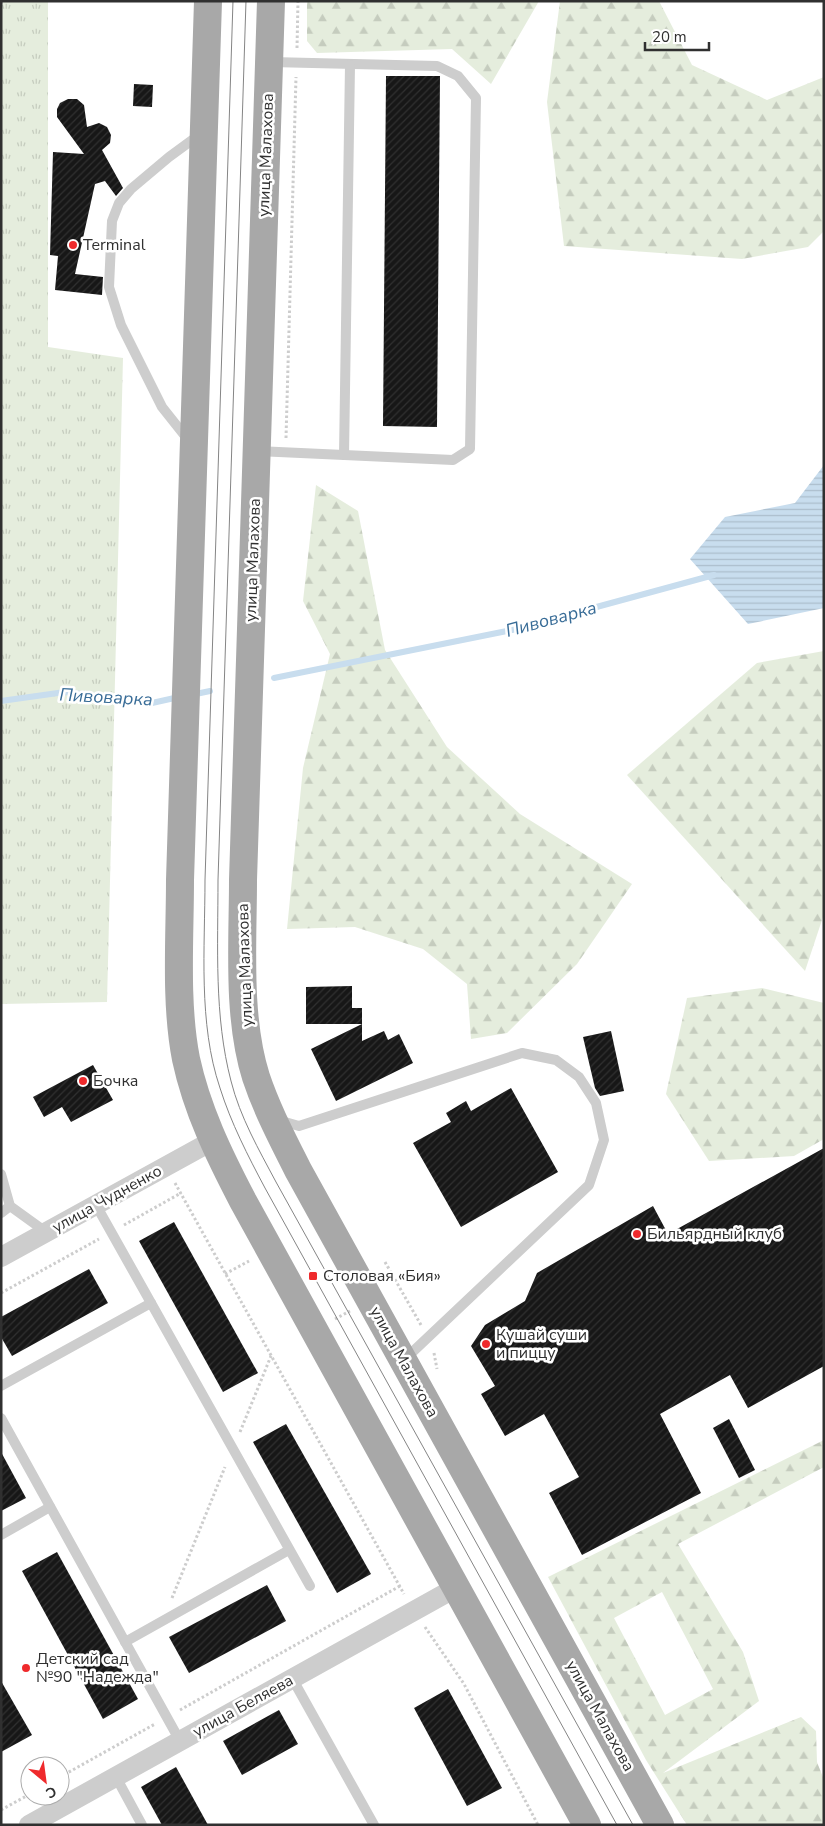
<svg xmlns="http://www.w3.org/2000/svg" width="825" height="1826" viewBox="0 0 825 1826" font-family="'Nunito Sans',sans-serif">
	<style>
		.forest { fill: url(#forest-firs); fill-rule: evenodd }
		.park { fill: url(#park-tufts) }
		.water { fill: url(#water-rules) }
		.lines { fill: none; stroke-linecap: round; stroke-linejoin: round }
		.stream { stroke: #c8ddee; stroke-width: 6 }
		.building { fill: url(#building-hatch) }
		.path { stroke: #cdcdcd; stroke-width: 3; stroke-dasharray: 2.5 2.5; stroke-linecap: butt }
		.lane { stroke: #cdcdcd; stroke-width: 10 }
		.street { stroke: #cdcdcd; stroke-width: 20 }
		.primary { stroke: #a8a8a8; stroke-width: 28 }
		.tram { stroke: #858585; stroke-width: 1 }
		.poi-dot { fill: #ef2a2c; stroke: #fff; stroke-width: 2 }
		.labels { text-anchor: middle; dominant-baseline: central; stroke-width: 5; stroke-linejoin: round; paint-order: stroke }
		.street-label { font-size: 16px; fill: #303030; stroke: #fff }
		.poi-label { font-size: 16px; fill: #303030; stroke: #fff; text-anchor: start }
		.water-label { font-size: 18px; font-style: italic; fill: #386c97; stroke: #fff }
	</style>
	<defs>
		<pattern id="forest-firs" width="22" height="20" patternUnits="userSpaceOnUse" patternTransform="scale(1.25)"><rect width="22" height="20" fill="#e5eddd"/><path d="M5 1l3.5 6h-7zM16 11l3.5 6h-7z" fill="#c5ccbe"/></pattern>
		<pattern id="park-tufts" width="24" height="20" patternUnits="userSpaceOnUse" patternTransform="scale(1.25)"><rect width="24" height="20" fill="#e5eddd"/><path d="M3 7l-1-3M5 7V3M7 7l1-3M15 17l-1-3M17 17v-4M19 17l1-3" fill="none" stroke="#c5ccbe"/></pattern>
		<pattern id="water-rules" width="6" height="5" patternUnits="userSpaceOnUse" patternTransform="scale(1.25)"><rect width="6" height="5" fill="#c8ddee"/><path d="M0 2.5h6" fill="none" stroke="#acbecc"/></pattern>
		<pattern id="building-hatch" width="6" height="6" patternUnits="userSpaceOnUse" patternTransform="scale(1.25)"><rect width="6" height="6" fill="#171717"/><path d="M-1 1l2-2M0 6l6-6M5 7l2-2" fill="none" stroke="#303030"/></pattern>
	</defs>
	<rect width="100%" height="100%" fill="#fff"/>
	<g class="forest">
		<polygon points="307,1 539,1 491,84 452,49 317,53 307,41"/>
		<polygon points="560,1 659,1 692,65 767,100 824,77 824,231 808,247 742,259 564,246 547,102"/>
		<polygon points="316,485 358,511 385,650 447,747 520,814 632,884 577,964 507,1033 471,1039 467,984 423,949 355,927 287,929 303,768 330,654 303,601"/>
		<polygon points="824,651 824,914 805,971 627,775 757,663"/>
		<polygon points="762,988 824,1003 824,1139 794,1156 709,1161 666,1094 687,998"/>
		<path d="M824,1440V1467L678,1544L743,1652L759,1701L663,1773L801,1717L816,1731L817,1762L824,1780V1825H687L646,1760L548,1577ZM662,1592L713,1689L665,1715L614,1618Z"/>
	</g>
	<polygon class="park" points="1,1 48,1 48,347 123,358 107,1002 1,1004"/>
	<polygon class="water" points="824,465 824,608 748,624 690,559 725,517 795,503"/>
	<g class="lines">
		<g class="stream">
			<polyline points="274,678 512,630 714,575"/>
			<polyline points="191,695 210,691"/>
			<polyline points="1,701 65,692 152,703 179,697"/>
		</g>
	</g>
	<g class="building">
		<polygon points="386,76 440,76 437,427 383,426"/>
		<polygon points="134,84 153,85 152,107 133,106"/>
		<polygon points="68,99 77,99 84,105 87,127 99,123 107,127 111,135 110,143 102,150 123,188 116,196 105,181 95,184 75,274 103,277 102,295 55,290 58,256 50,255 53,152 84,154 57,117 57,109 60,103"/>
		<polygon points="352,986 352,1008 362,1008 362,1024 306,1024 306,987"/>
		<polygon points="362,1024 362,1041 384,1031 388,1040 399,1034 413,1063 336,1101 311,1049"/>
		<polygon points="611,1031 624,1091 600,1096 595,1088 583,1037"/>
		<polygon points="93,1065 113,1100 71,1122 62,1107 44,1117 33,1097"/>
		<polygon points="511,1088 558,1172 461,1227 413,1143 451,1122 446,1113 466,1101 471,1111"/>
		<polygon points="824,1148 824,1366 748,1408 730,1375 660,1414 701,1493 582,1555 549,1493 579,1477 544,1414 505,1436 481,1394 495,1386 471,1346 485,1325 525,1301 537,1273 653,1206 668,1234"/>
		<polygon points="174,1222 258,1373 223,1392 139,1241"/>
		<polygon points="89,1269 108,1303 12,1356 1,1337 1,1317"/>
		<polygon points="729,1419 755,1470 739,1478 713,1428"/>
		<polygon points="286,1424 371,1574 337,1593 253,1442"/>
		<polygon points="1,1452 26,1498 1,1511"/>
		<polygon points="57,1552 138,1699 103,1719 22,1571"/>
		<polygon points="267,1585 286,1621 189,1673 169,1637"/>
		<polygon points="1,1681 32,1735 1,1752"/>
		<polygon points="448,1689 502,1788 467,1806 414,1708"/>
		<polygon points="279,1710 298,1744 242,1775 223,1741"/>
		<polygon points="176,1767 208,1825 162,1825 141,1787"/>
	</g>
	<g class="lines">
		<g class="path">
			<polyline points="1,4 2,1"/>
			<polyline points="297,48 298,1"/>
			<polyline points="286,438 296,77"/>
			<polyline points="175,1183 404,1594"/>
			<polyline points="124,1225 181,1193"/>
			<polyline points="385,1262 421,1325"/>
			<polyline points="225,1274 249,1261"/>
			<polyline points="1,1293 99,1239"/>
			<polyline points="335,1319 350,1311"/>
			<polyline points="434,1353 437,1369"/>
			<polyline points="240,1432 271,1356"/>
			<polyline points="172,1598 225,1467"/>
			<polyline points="425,1627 464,1684 538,1825"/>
			<polyline points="180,1710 400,1586"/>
			<polyline points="60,1777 155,1724"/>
			<polyline points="1,1810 30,1794"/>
		</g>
		<g class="lane">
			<polyline points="189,441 162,407 121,325 109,287 112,221 119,203 131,189 169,157 199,135"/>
			<polyline points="257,451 453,460 470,449 476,98 458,76 437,66 271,62"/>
			<polyline points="344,455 350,65"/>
			<polyline points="278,1120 299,1126 522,1053 556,1060 579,1077 596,1103 604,1140 589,1185 404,1360"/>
			<polyline points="1,1174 10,1206 46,1232"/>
			<polyline points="96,1205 310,1586"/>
			<polyline points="1,1213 10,1206"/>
			<polyline points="1,1386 151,1303"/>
			<polyline points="1,1418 180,1741"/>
			<polyline points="1,1535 50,1507"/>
			<polyline points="125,1642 289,1550"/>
			<polyline points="292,1678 374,1825"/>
			<polyline points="116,1777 142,1825"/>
		</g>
		<g class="street">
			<polyline points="1,1257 212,1141"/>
			<polyline points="29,1825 457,1587"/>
		</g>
		<g class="primary">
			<path d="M208,1L180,880C180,937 175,1003 186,1059C197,1110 219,1155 243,1201L587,1825"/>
			<path d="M271,1L243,880C243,942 237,1017 256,1077C267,1110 283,1140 298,1170L660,1825"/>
		</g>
		<g class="tram">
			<path d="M233,1L205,880C205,948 198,1023 220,1088C231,1123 248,1156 265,1188L617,1825"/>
			<path d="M246,1L218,880C218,947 214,1016 231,1081C240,1117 259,1150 276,1182L633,1825"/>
		</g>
	</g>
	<g class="poi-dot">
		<circle cx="73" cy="245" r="5"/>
		<circle cx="83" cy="1081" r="5"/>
		<circle cx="637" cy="1234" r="5"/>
		<rect x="308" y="1271" width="10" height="10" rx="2.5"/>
		<circle cx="486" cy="1344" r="5"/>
		<circle cx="26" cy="1668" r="5"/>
	</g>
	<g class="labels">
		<g class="street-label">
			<text transform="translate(266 155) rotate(-88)">улица Малахова</text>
			<text transform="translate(253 560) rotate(-88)">улица Малахова</text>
			<text transform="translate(245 965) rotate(-92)">улица Малахова</text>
			<text transform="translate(107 1199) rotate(-29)">улица Чудненко</text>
			<text transform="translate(404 1362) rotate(61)">улица Малахова</text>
			<text transform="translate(243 1706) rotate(-29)">улица Беляева</text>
			<text transform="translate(600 1716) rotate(61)">улица Малахова</text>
		</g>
		<g class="poi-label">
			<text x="83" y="245">Terminal</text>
			<text x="93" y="1081">Бочка</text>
			<text x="647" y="1234">Бильярдный клуб</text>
			<text x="323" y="1276">Столовая «Бия»</text>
			<text x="496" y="1335">Кушай суши<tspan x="496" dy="18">и пиццу</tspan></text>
			<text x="36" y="1659">Детский сад<tspan x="36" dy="18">№90 "Надежда"</tspan></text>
		</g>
		<g class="water-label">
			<text transform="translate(551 619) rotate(-15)">Пивоварка</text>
			<text transform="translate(106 697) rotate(3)">Пивоварка</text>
		</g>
	</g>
	<rect width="825" height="1826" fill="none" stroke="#303030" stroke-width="5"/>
	<g transform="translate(45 1781) rotate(151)"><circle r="24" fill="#ffffff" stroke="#acacac"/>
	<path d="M0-4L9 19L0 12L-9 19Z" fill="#ef2a2c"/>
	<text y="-8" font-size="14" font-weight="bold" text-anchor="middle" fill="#303030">С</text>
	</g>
	<path d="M645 42v8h64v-8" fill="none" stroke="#303030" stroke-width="2.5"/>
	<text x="652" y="42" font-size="15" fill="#303030" stroke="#ffffff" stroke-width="4" paint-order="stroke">20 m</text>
</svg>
